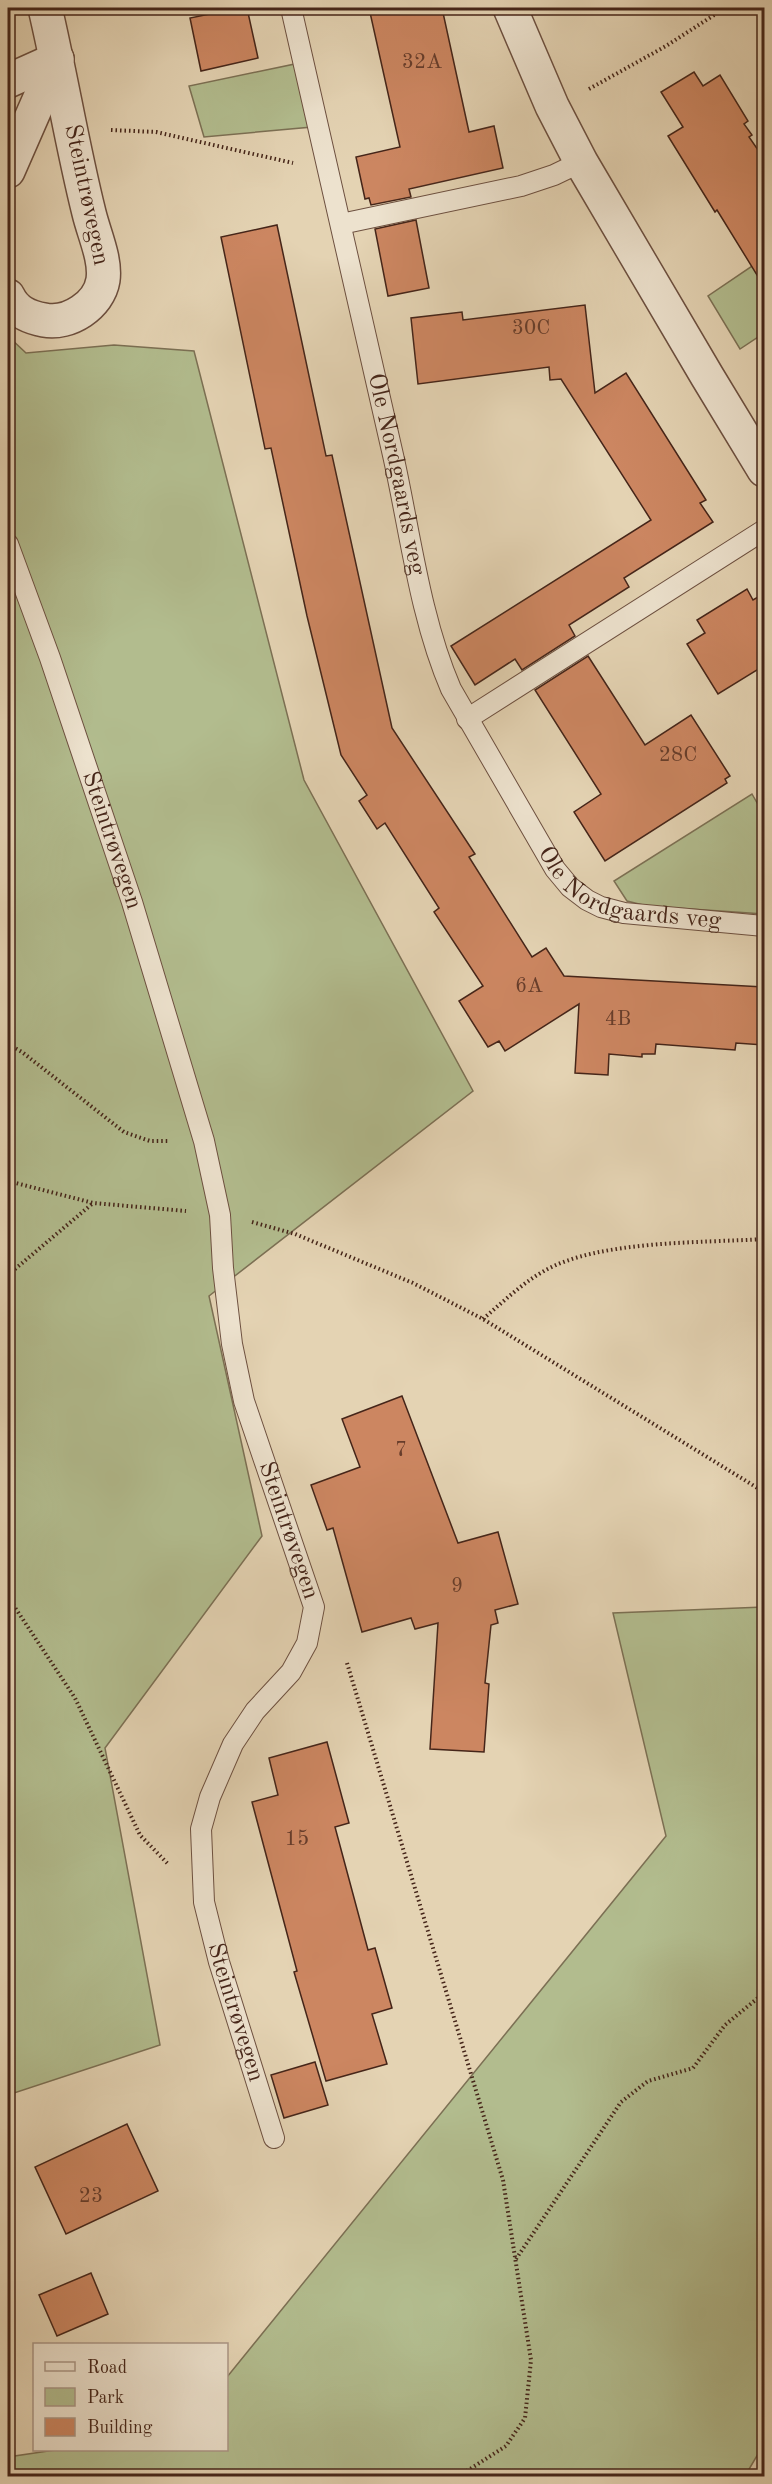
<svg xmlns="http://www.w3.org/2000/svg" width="772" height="2484" viewBox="0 0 772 2484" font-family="'Old Standard TT',serif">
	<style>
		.green { fill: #b2bc8e; stroke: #7c7054; stroke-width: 1.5 }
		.building { fill: #cc8661; stroke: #452519; stroke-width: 1.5 }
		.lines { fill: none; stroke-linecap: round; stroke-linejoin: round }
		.service-casing { stroke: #6d5040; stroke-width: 22 }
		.minor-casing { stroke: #6d5040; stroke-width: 36 }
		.path { stroke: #452519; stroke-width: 4; stroke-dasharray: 1.5 3; stroke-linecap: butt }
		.service { stroke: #ede2ce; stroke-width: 20 }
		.minor { stroke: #ede2ce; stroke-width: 33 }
		.labels { text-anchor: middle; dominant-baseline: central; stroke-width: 4.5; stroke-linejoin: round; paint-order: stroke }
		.number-label { font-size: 21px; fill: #673d2b }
		.street-label { font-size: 24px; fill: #452519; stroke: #ede2ce }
	</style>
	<rect width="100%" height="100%" fill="#e4d3b3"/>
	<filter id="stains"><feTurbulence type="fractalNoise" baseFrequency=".00333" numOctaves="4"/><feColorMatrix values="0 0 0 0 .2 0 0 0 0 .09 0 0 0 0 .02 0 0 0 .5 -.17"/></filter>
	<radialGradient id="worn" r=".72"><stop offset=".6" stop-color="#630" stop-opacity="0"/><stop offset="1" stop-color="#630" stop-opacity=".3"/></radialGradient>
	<g class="green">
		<polygon points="295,64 312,127 204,137 189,86"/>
		<polygon points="764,258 764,333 740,349 708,296"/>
		<polygon points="8,336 26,353 114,345 194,351 304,780 473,1091 209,1296 262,1536 105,1748 160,2045 8,2095"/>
		<polygon points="752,794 764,815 764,914 647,906 627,901 614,881"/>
		<polygon points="764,1607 764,2444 745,2476 8,2476 8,2457 55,2450 226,2450 227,2377 666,1836 613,1613"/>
	</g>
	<g class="building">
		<polygon points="239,8 247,8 258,58 201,71 190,18"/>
		<polygon points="369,8 442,8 469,132 494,126 503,168 409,189 411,197 371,205 369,198 365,199 356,157 400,147"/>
		<polygon points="694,72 703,86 720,75 748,121 744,124 752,135 749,137 765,160 765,288 717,210 715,212 668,136 683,127 661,92"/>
		<polygon points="416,220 429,288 388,296 375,229"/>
		<polygon points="277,225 326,456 332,455 392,728 475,854 469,857 532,957 546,948 564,976 765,987 765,1045 736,1043 735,1050 656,1044 655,1054 642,1054 642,1057 609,1054 608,1075 575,1073 579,1004 505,1051 499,1041 488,1047 459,1001 483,986 434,912 439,908 385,823 377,829 359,801 367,795 341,755 307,616 271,448 265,449 221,237"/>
		<polygon points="585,305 595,393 626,373 706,500 700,503 713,522 624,578 629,587 569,625 575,636 522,670 515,659 475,685 451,646 651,520 561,379 550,380 549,367 418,384 411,318 462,312 463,320"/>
		<polygon points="747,589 753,600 765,593 765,665 718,694 687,644 705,633 697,620"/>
		<polygon points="588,656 645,745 691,715 730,776 725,779 727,783 605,861 574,812 601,794 535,690"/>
		<polygon points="402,1396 458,1543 498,1532 518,1604 495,1610 498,1623 491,1625 485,1683 489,1684 484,1752 430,1749 438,1623 415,1629 411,1618 362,1632 333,1528 327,1530 311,1485 360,1467 342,1419"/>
		<polygon points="327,1742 349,1823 335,1827 368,1950 375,1948 392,2008 372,2014 387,2064 326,2081 294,1972 297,1971 252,1802 278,1795 269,1758"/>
		<polygon points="315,2062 328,2105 284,2118 271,2075"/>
		<polygon points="127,2124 158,2191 66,2234 35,2167"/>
		<polygon points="91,2273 108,2314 57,2336 39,2295"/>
	</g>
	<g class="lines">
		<g class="service-casing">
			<g id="service">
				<path id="s1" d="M291,8C325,157 359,306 393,455C410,531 420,618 451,689L555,869L570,887L587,900L601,907L624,913L764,926"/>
				<polyline points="341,224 521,186 554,175 581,162"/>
				<path id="s2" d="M8,544L50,658L132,902L204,1141L220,1215L223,1268L232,1344L244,1401L314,1607L307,1643L291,1672L255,1711L233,1744L210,1797L201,1829L204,1902L219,1962L274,2138"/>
				<polyline points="467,719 764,530"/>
			</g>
		</g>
		<g class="minor-casing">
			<g id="minor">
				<polyline points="510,8 552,106 581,162 707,376 764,470"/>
				<polyline points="8,81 57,59"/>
				<polyline points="8,171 57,59"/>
				<path d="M8,296C15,311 28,317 44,320C69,325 99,305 103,280C106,259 94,234 89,213C72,145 61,76 45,8"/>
			</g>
		</g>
		<g class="path">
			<polyline points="589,89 666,46 725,8"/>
			<polyline points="111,130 156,132 293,163"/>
			<polyline points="8,1044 22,1052 124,1132 150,1141 170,1141"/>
			<polyline points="8,1181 93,1203 186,1211"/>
			<polyline points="252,1222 295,1234 413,1283 483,1319 764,1492"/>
			<polyline points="8,1275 92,1204"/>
			<path d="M483,1319C503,1302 521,1284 544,1271C598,1240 702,1243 764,1239"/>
			<polyline points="8,1597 75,1698 140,1835 169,1865"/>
			<polyline points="347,1663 503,2180 531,2360 525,2418 506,2446 459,2476"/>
			<polyline points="516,2259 621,2102 648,2081 693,2068 725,2025 764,1993"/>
		</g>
		<use href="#service" class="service"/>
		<use href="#minor" class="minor"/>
	</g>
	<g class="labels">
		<g class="number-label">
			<text x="422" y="62">32A</text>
			<text x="531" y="328">30C</text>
			<text x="678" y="755">28C</text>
			<text x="529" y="986">6A</text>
			<text x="618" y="1019">4B</text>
			<text x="401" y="1450">7</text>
			<text x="457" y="1586">9</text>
			<text x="297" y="1839">15</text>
			<text x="91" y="2196">23</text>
		</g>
		<g class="street-label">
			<text transform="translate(86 195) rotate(78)">Steintrøvegen</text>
			<text stroke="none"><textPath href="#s1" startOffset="478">Ole Nordgaards veg</textPath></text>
			<text stroke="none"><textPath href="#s2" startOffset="314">Steintrøvegen</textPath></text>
			<text stroke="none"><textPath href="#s1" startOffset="987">Ole Nordgaards veg</textPath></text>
			<text stroke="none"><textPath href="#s2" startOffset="1029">Steintrøvegen</textPath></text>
			<text stroke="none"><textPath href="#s2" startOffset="1551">Steintrøvegen</textPath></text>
		</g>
	</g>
	<rect width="772" height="2484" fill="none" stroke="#e4d3b3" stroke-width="30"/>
	<rect x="9" y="9" width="754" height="2466" fill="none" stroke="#452519" stroke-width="3"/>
	<rect x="15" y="15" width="742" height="2454" fill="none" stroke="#452519" stroke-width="1.5"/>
	<rect x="33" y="2343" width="195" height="108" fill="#ede2ce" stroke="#aa9686" stroke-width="1.5"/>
	<rect x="45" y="2362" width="30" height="9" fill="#ede2ce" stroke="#aa9686" stroke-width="1.5"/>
	<text x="87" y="2373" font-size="18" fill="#452519">Road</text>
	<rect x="45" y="2388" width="30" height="18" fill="#b2bc8e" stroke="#aa9686" stroke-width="1.5"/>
	<text x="87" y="2403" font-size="18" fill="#452519">Park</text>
	<rect x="45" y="2418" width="30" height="18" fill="#cc8661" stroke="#aa9686" stroke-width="1.5"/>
	<text x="87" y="2433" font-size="18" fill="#452519">Building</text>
	<rect width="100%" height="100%" filter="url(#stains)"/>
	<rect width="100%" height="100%" fill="url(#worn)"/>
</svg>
